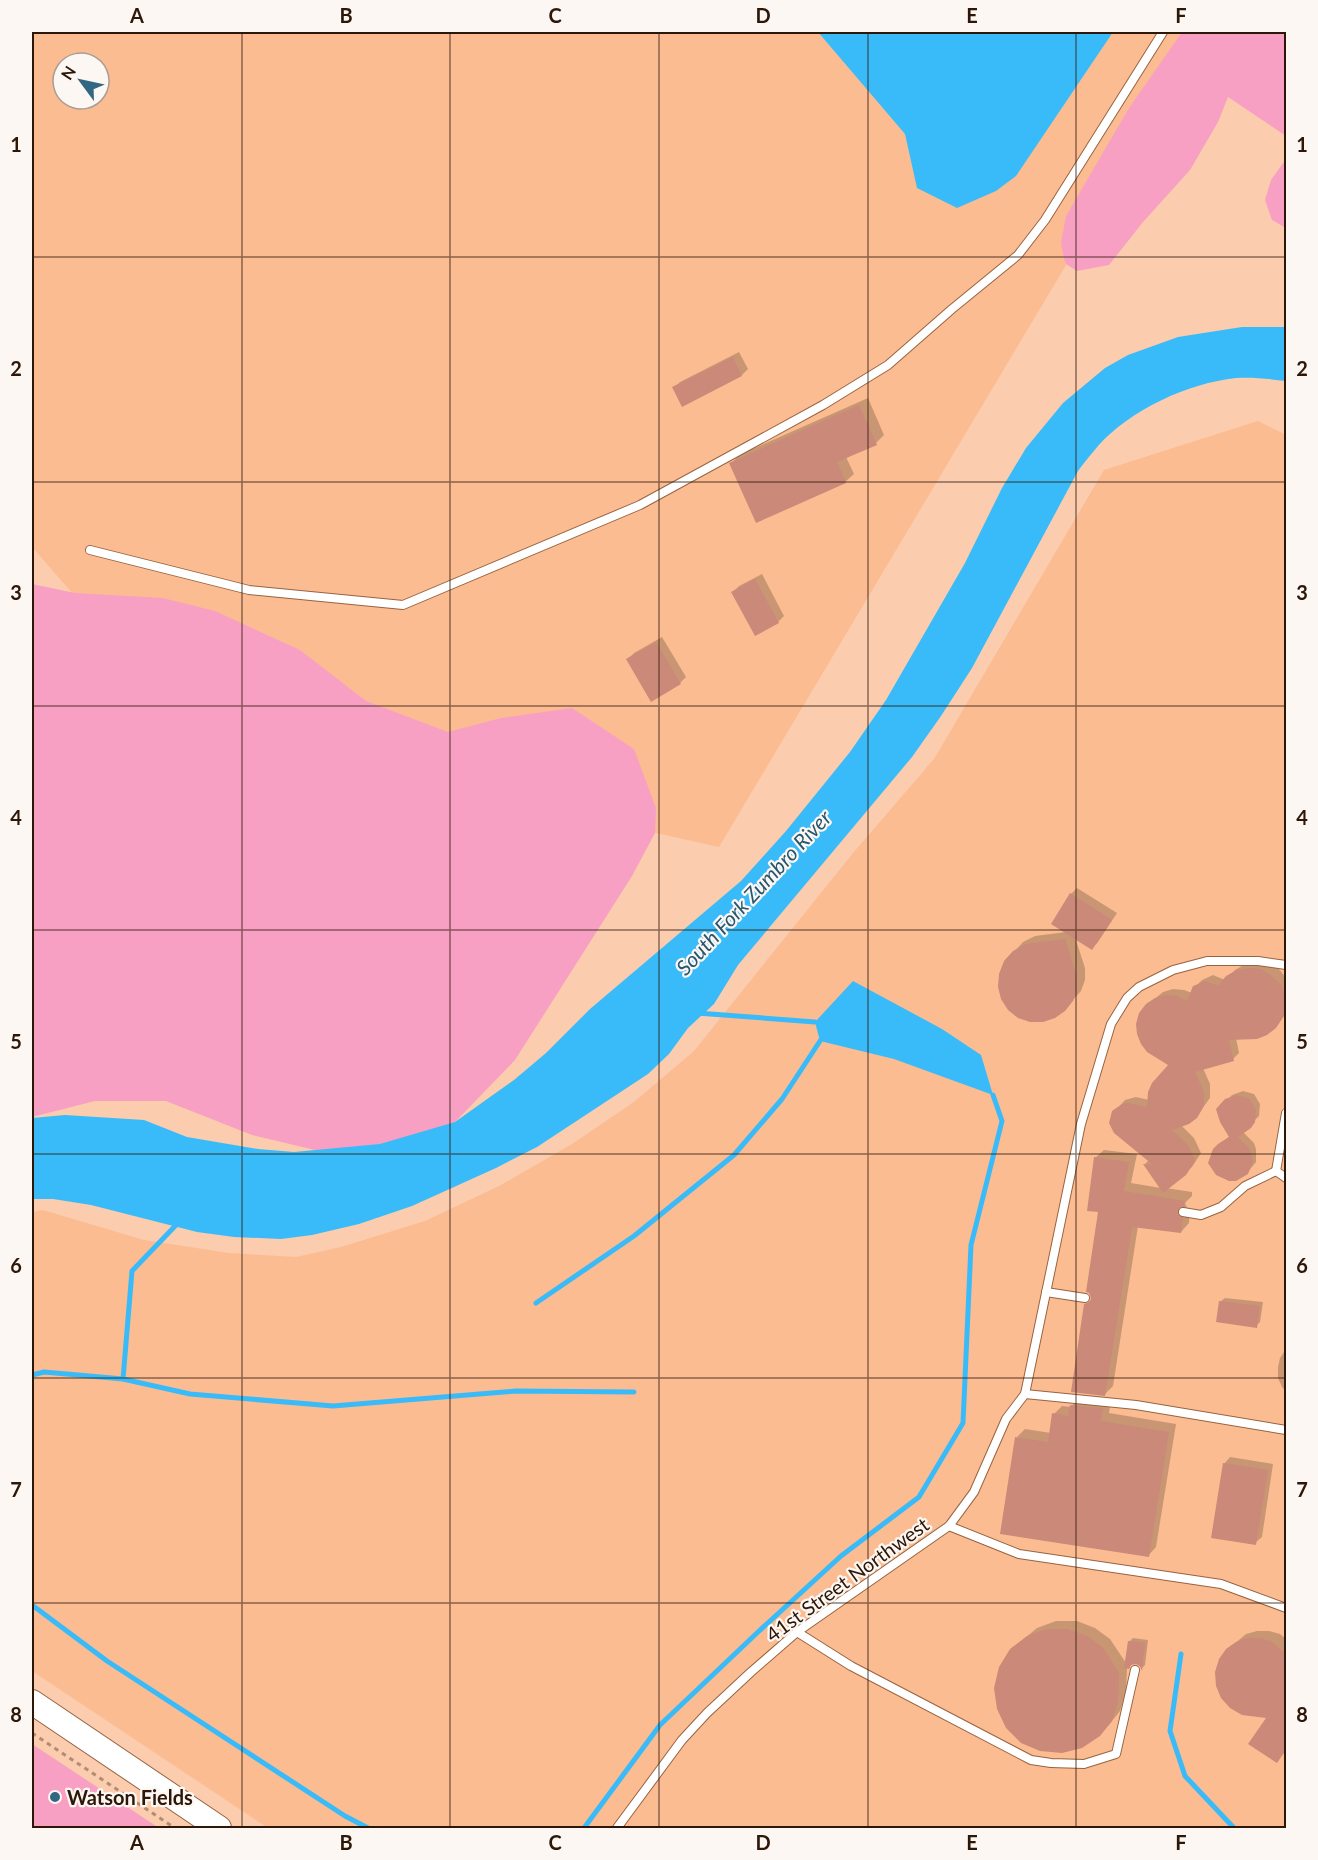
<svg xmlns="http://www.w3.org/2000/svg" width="1318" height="1860" viewBox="0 0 1318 1860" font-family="Lato,sans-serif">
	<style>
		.built { fill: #fcbc91; fill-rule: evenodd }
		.green { fill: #f7a0c3 }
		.water { fill: #39bbf9 }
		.shadow { fill: #0003 }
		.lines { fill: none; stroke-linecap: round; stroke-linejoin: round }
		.stream { stroke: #39bbf9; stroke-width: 5 }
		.building { fill: #ca8979 }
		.service-casing { stroke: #976340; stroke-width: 10 }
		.secondary-casing { stroke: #976340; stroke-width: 26 }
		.path { stroke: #b28c73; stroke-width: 3; stroke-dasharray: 4.5 4.5; stroke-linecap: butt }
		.service { stroke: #fff; stroke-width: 8 }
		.secondary { stroke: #fff; stroke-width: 24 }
		.grid { fill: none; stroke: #2c1708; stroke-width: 1.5; stroke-opacity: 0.55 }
		.poi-dot { fill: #326783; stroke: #fdf7f3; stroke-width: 2 }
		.labels { text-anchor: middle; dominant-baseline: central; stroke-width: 4.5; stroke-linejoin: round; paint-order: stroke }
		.street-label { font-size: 20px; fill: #2c1708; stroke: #fdf7f3 }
		.poi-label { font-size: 20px; font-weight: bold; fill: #2c1708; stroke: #fdf7f3; text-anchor: start }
		.water-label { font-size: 21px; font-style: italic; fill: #265771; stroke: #fdf7f3 }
		.neatline { fill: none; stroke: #2c1708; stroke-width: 2 }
		.grid-label { font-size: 20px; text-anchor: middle; font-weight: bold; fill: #2c1708 }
	</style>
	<rect width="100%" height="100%" fill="#fbccae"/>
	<g class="built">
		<path d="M32,32H1205L719,847L584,817L137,667L32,547ZM63,63H99V99H63Z"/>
		<polygon points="1258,421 1286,435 1286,1828 268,1828 32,1671 32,1212 43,1210 144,1240 229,1253 296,1257 341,1247 425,1221 501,1185 572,1144 634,1102 694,1051 853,853 934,759 1104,470"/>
	</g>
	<g class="green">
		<polygon points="1182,32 1286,32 1286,136 1228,97 1218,122 1190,170 1143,222 1109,265 1077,271 1066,264 1064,259 1061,243 1066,216 1129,108"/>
		<polygon points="1286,159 1286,228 1272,220 1265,200 1271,180"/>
		<polygon points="32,584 75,593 163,598 215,611 300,650 366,701 448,732 501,718 572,708 634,749 656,808 655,833 632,876 515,1060 455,1122 353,1159 252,1135 166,1101 95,1101 32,1117"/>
		<polygon points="32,1744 159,1828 32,1828"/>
	</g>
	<g class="water">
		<polygon points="818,32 1113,32 1016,176 996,191 957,208 917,188 905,134"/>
		<path d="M1242,327H1286V381C1270,379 1253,377 1236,378C1188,383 1130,410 1098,446C1091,454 1084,463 1078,471L972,668L941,716L912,757L738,965L714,1004L688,1028L669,1054L648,1074L537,1147L496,1168L412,1206L359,1224L312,1235L281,1239L234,1237L197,1232L91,1205L53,1199H32V1118L65,1115L144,1120L187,1137L258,1149L294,1152L380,1144L455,1122L514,1080L546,1053L590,1009L741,881L786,831L850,752L886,700L965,563L1002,488L1026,448L1063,403L1105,368L1128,355L1178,337Z"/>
		<polygon points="853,981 942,1029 981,1055 993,1095 894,1059 820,1041 815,1022"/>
	</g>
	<g class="shadow">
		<polygon points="739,352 748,369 742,375 683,405 674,388 680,382"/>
		<polygon points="868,398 884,435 876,443 846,457 854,474 845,482 731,464 739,455"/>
		<polygon points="762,574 784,616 778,622 733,592 739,586"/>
		<polygon points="662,637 686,677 680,683 628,659 634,653"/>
		<polygon points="1077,888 1117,913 1098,942 1092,948 1075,937 1085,968 1085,980 1081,991 1064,1010 1005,962 1023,942 1035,936 1066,932 1071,894"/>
		<polygon points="1268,963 1279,969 1286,978 1286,1014 1275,1027 1236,1038 1239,1053 1233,1059 1203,1068 1210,1084 1210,1098 1196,1117 1181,1125 1194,1138 1201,1153 1192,1167 1166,1188 1192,1192 1192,1196 1185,1203 1187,1208 1190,1210 1189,1223 1181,1232 1138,1226 1113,1386 1105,1394 1085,1305 1093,1298 1099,1211 1095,1158 1104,1150 1137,1154 1131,1183 1161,1188 1145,1164 1149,1160 1118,1108 1125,1100 1136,1097 1149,1100 1171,1065 1147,1005 1163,992 1173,989 1184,990 1192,993 1195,987 1202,980 1213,975 1225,980 1235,970 1245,964"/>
		<polygon points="1243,1091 1254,1094 1260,1104 1259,1116 1243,1132 1254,1143 1256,1149 1256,1162 1247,1173 1219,1145 1230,1136 1218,1109 1232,1095"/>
		<polygon points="1225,1298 1263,1302 1260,1322 1256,1326 1221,1301"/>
		<polygon points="1286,1349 1286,1392 1282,1387 1278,1378 1278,1367 1280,1358"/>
		<polygon points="1079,1397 1111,1400 1109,1413 1176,1424 1156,1547 1148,1556 1017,1437 1025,1429 1051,1433 1054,1414 1062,1406 1071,1407"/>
		<polygon points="1230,1457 1273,1464 1262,1537 1255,1543 1224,1464"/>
		<polygon points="1056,1621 1077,1621 1095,1628 1110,1639 1126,1663 1129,1642 1133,1638 1148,1640 1145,1665 1142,1668 1136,1662 1127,1667 1126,1692 1120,1711 1108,1726 1011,1650 1037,1628"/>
		<polygon points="1257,1631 1269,1631 1280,1634 1286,1639 1286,1751 1277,1761 1269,1717 1227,1650 1246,1634"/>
	</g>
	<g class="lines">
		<g class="stream">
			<polyline points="697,1013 815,1022"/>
			<polyline points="536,1303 634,1236 734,1155 782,1099 820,1041"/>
			<polyline points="32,1375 44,1372 123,1379 190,1394 333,1406 516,1391 634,1392"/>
			<polyline points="123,1379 132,1271 178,1223"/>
			<polyline points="32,1605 107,1661 345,1816 368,1828"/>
			<polyline points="1181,1654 1170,1731 1185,1776 1234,1828"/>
			<polyline points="584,1828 660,1725 758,1632 841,1556 919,1497 963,1423 971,1245 1002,1121 993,1095"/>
		</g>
	</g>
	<g class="building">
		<polygon points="733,357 742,376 682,407 672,387"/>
		<polygon points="859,405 877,445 837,462 846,483 756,523 729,463"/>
		<polygon points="755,579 779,623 755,636 731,592"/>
		<polygon points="656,642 681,684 651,702 626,659"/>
		<polygon points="1070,893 1112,920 1092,950 1051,924"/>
		<polygon points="1065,939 1077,977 1077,989 1073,1001 1065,1011 1055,1018 1043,1022 1030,1022 1018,1018 1008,1010 1001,999 998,987 999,974 1004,961 1013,951 1026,944"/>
		<polygon points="1249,968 1261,969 1272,976 1281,985 1285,997 1286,1008 1282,1019 1276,1028 1267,1035 1257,1039 1229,1040 1234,1061 1195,1072 1204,1092 1204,1106 1197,1118 1189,1124 1172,1130 1188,1145 1195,1161 1186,1175 1163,1193 1143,1164 1153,1165 1114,1133 1109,1123 1112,1111 1122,1104 1128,1103 1147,1107 1148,1092 1152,1083 1168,1065 1147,1052 1141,1044 1137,1034 1136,1024 1139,1013 1146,1004 1155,998 1166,995 1177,996 1187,1001 1193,986 1206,981 1218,986 1226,976 1237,970"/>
		<polygon points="1237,1095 1249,1099 1256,1110 1255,1122 1251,1128 1238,1137 1249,1148 1253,1161 1248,1174 1236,1181 1229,1181 1216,1175 1208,1163 1213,1149 1218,1144 1229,1137 1220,1122 1216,1109 1225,1099"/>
		<polygon points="1094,1157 1129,1162 1124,1191 1185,1201 1184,1206 1179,1208 1177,1212 1179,1216 1183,1218 1181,1233 1132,1227 1105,1396 1071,1392 1084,1304 1090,1302 1091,1298 1089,1293 1086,1292 1098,1212 1087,1211"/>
		<polygon points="1219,1301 1260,1306 1257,1328 1216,1322"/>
		<polygon points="1070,1405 1103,1408 1101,1421 1169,1432 1149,1557 1000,1534 1015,1437 1048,1442 1052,1413 1068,1416"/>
		<polygon points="1223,1463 1268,1470 1256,1545 1211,1538"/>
		<polygon points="1047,1629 1068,1629 1087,1636 1102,1647 1119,1672 1118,1702 1112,1721 1100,1736 1082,1748 1062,1753 1040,1751 1021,1743 1006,1728 997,1709 994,1688 999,1667 1010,1649 1027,1636"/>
		<polygon points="1248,1638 1261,1638 1272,1642 1287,1655 1287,1748 1277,1763 1248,1744 1266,1718 1242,1715 1230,1708 1221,1698 1216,1686 1215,1672 1219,1659 1226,1649 1236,1642"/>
		<polygon points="1128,1641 1145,1643 1142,1671 1140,1666 1136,1664 1131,1665 1129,1669 1124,1668"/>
	</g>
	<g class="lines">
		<g class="service-casing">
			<g id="service">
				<polyline points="90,550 249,590 403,605 640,505 823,405 888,365 952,309 1018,255 1045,220 1163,32"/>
				<polyline points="1286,1113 1276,1171 1286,1178"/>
				<polyline points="1183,1212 1201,1215 1221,1207 1245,1186 1276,1171"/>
				<polyline points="1046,1292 1085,1298"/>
				<polyline points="1025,1394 1136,1405 1286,1430"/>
				<polyline points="949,1526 1019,1554 1221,1584 1286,1608"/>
				<polyline points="797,1632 851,1666 1031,1760 1051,1763 1084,1764 1116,1754 1135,1670"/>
				<polyline points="617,1828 682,1740 707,1713 751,1672 797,1632 949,1526 974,1492 1006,1419 1025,1394 1081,1124 1111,1024 1127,998 1139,987 1173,970 1207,961 1258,961 1286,965"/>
			</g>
		</g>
		<g class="secondary-casing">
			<polyline id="secondary" points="32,1702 219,1828"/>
		</g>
		<polyline class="path" points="32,1733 175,1828"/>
		<use href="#service" class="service"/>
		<use href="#secondary" class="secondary"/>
	</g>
	<path class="grid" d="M242,32V1828M450,32V1828M659,32V1828M868,32V1828M1076,32V1828M32,257H1286M32,482H1286M32,706H1286M32,930H1286M32,1154H1286M32,1378H1286M32,1603H1286"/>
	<circle class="poi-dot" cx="55" cy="1797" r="6"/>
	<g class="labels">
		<g class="street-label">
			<text transform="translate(847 1579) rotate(-36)">41st Street Northwest</text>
		</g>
		<g class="poi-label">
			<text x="67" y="1797">Watson Fields</text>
		</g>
		<g class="water-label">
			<text transform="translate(753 892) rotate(-47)">South Fork Zumbro River</text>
		</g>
	</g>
	<rect width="1318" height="1860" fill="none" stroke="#fdf7f3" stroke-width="66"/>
	<g transform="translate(81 81) rotate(303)"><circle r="28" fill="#fdf7f3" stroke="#a99d95" stroke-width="1.5"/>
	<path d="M0-4.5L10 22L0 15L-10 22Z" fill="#326783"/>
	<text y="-9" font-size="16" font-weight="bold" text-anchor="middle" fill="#2c1708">N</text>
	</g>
	<rect x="33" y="33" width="1252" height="1794" class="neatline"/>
	<g class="grid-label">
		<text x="137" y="23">A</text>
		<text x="346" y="23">B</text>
		<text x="555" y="23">C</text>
		<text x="763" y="23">D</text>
		<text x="972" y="23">E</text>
		<text x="1181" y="23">F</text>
		<text x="16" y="152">1</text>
		<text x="1302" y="152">1</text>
		<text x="16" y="376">2</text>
		<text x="1302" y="376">2</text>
		<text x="16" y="600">3</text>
		<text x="1302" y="600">3</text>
		<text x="16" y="825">4</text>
		<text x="1302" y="825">4</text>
		<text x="16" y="1049">5</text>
		<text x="1302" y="1049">5</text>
		<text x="16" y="1273">6</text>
		<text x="1302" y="1273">6</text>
		<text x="16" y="1497">7</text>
		<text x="1302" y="1497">7</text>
		<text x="16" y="1722">8</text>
		<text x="1302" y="1722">8</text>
		<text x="137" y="1850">A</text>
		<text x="346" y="1850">B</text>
		<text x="555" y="1850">C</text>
		<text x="763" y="1850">D</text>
		<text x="972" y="1850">E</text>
		<text x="1181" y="1850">F</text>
	</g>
</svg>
